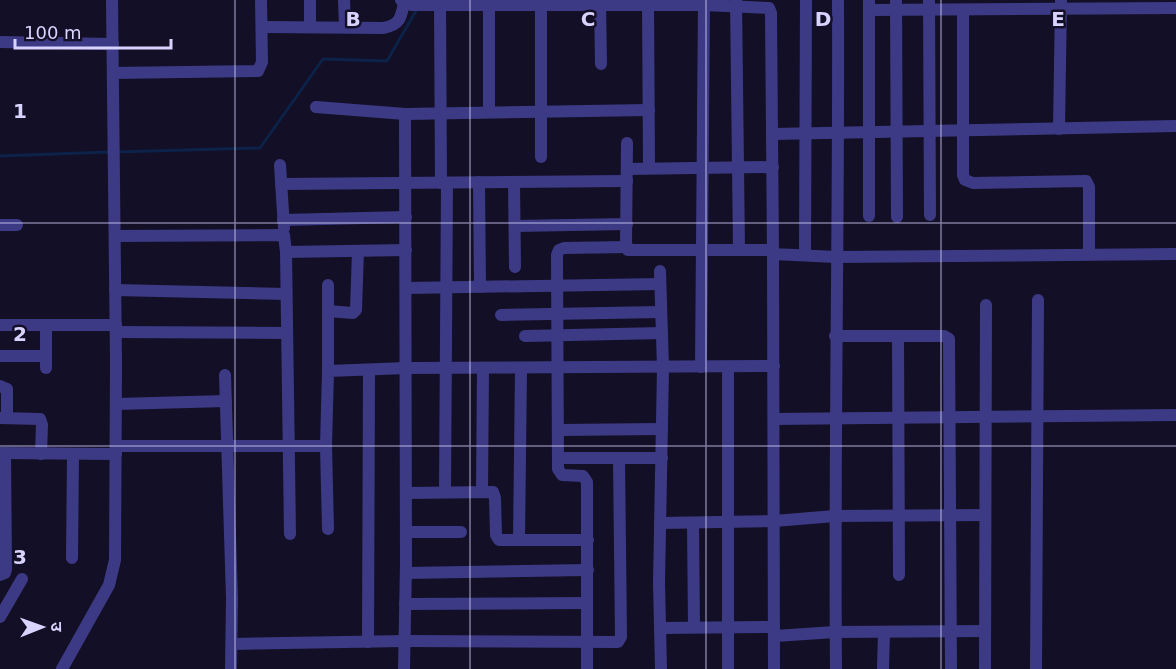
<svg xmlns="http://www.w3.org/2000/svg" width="1176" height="669" viewBox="0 0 1176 669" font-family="'DejaVu Sans','Noto Sans Devanagari',sans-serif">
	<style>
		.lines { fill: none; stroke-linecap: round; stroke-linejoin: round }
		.stream { stroke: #0c2248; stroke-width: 3 }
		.street { stroke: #3d3a85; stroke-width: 12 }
		.grid { fill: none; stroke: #d9d4ff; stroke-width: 1.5; stroke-opacity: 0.55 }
		.grid-label { font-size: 20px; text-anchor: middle; font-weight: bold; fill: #d9d4ff; stroke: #130f26; stroke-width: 5; stroke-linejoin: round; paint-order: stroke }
	</style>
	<rect width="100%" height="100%" fill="#130f26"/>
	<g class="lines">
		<g class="stream">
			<polyline points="116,152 260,148 323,59 387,61 417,9"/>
			<polyline points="0,156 109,152"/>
		</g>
		<g class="street">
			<polyline points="344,0 345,27"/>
			<polyline points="401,0 411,5 704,5 769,8 771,13 773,254 836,257 1176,254"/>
			<polyline points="600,0 601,64"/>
			<polyline points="648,0 649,168"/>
			<polyline points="736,0 739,250"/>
			<polyline points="869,0 869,216"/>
			<polyline points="896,0 897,217"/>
			<polyline points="929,0 930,215"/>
			<polyline points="440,4 441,183"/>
			<polyline points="489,5 489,112"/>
			<polyline points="869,10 1176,8"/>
			<polyline points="963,10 963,175 965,180 973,183 1086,181 1089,187 1089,253"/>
			<polyline points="310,26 310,0"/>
			<path d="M262,27L383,28C400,25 401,18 404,3"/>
			<polyline points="0,42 113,44"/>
			<polyline points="113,73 258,71 262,62 261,0"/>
			<polyline points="316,107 405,114 649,110"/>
			<polyline points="1059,129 1061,0"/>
			<polyline points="773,134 1176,126"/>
			<polyline points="627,143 626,243 628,250 772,250"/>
			<polyline points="541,157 541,0"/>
			<polyline points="280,165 284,228"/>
			<polyline points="627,169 773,167"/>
			<polyline points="479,182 480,287"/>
			<polyline points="514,182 515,267"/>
			<polyline points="281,184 627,181"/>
			<polyline points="283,220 406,217"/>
			<polyline points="0,225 17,225"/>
			<polyline points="515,226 627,224"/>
			<polyline points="115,236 284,235 286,252 406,250"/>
			<polyline points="286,252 290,534"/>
			<polyline points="773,254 774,669"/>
			<polyline points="805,255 806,0"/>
			<polyline points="660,271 663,368 659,583 661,669"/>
			<polyline points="406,288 660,284"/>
			<polyline points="115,290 286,294"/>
			<polyline points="328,311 353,313 356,310 358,251"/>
			<polyline points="501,315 661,312"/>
			<polyline points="0,325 116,325"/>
			<polyline points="116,332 286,333"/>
			<polyline points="525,336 662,333"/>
			<polyline points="835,336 944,336 949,339 951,669"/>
			<polyline points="898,336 899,575"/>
			<polyline points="0,356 46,356"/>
			<polyline points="701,367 704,0"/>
			<polyline points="46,368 46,325"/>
			<polyline points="328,371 328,285"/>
			<polyline points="225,375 232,598 231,669"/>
			<polyline points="0,386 7,389 7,418"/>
			<polyline points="116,404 226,401"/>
			<polyline points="0,418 40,419 42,425 41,454"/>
			<polyline points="774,419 1176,415"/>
			<polyline points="558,430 662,429"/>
			<polyline points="116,446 326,446"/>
			<polyline points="0,453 116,454"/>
			<polyline points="558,458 662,458"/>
			<polyline points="482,491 483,368"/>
			<polyline points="445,492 447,183"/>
			<polyline points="406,493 493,492 495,498 496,535 499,540 588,540"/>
			<polyline points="660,523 774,521 835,516 985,515"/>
			<polyline points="693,523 694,627"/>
			<polyline points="328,529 326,446 328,371 406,368 774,366"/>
			<polyline points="406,532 461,532"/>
			<polyline points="519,540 521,368"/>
			<polyline points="72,558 73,454"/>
			<polyline points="406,573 588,570"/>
			<polyline points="0,575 5,573 6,569 5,453"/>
			<polyline points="405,604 587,603"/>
			<polyline points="0,617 22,579"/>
			<polyline points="660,628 774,627"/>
			<polyline points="775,636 835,632 984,631"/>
			<polyline points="368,642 369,370"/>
			<polyline points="232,644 405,641 618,642 621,637 619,458"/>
			<polyline points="62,669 109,585 115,560 116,363 112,0"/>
			<polyline points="404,669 406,564 405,114"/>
			<polyline points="587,669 587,482 583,476 562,475 558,469 557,255 559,250 564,248 627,247"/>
			<polyline points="728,669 728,367"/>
			<path d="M836,669C834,446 839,223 838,0"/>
			<polyline points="883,669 884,632"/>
			<polyline points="985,669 986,305"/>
			<polyline points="1036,669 1038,300"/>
		</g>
	</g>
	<path class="grid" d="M235,0V669M470,0V669M706,0V669M941,0V669M0,223H1176M0,446H1176"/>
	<g class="grid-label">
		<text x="353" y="26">B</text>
		<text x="588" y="26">C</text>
		<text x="823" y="26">D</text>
		<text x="1058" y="26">E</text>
		<text x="20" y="118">1</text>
		<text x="20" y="341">2</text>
		<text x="20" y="564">3</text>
	</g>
	<g transform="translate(42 627) rotate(89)" stroke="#130f26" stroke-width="4.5" paint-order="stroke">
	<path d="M0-4.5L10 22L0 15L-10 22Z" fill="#d9d4ff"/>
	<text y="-9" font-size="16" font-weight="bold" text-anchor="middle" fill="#d9d4ff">उ</text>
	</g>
	<path d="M15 39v9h156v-9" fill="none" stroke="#d9d4ff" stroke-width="3"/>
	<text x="24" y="39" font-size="18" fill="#d9d4ff" stroke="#130f26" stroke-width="4.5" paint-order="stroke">100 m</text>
</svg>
